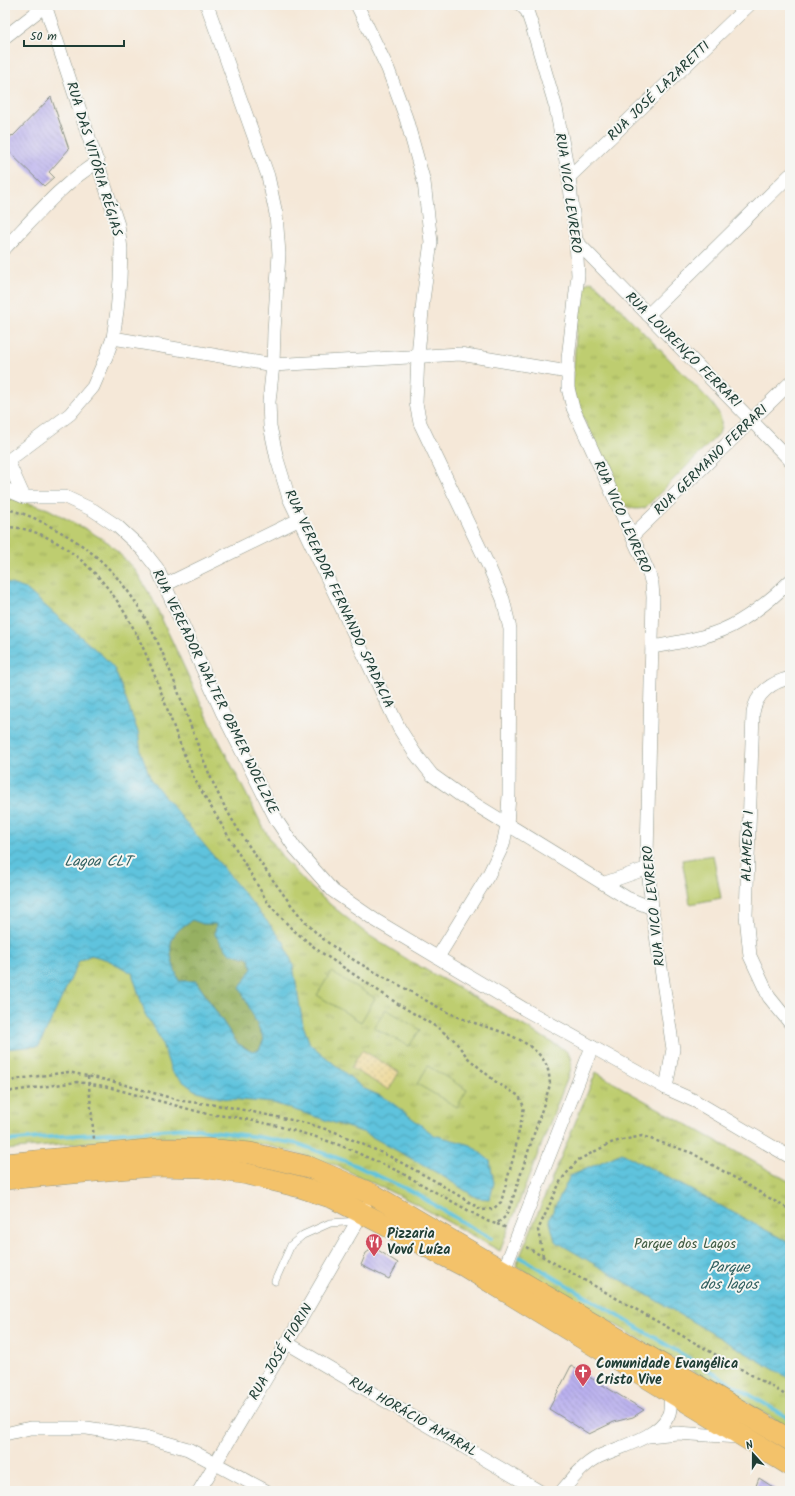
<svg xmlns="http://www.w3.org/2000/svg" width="795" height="1496" viewBox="0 0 795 1496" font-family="Kalam,sans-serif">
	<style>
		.grass { fill: url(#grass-tufts); stroke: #6e8552 }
		.forest { fill: url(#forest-crowns); stroke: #5a764b }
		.sand { fill: url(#sand-dots); stroke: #868c69 }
		.pitch { fill: #becd70; stroke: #6e8552 }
		.water { fill: url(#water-waves); stroke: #3f8088; fill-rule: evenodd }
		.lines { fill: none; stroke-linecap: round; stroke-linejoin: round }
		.stream { stroke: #5fc3dd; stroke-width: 4 }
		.building { fill: url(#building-back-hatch) }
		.service-casing { stroke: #8a9286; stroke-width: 8 }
		.minor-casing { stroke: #8a9286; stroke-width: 14 }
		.primary-casing { stroke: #8a9286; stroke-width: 22 }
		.path { stroke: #8a9286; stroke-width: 2.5; stroke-dasharray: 3 3; stroke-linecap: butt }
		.service { stroke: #fff; stroke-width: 7 }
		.minor { stroke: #fff; stroke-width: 13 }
		.primary { stroke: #f3c26a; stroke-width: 21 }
		.labels { text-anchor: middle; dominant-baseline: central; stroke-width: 4; stroke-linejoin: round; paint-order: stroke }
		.street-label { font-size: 14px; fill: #1f3d34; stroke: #f6f6f2 }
		.poi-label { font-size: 14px; font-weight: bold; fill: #1f3d34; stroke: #f6f6f2; text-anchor: start }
		.park-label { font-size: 14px; fill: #3f5a40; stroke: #f6f6f2 }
		.water-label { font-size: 15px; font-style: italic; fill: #2f5e5e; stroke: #f6f6f2 }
	</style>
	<defs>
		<pattern id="grass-tufts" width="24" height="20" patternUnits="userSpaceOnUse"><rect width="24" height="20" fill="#becd70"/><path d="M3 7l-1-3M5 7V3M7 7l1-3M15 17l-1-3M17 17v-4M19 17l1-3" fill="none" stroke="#9aa85d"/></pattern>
		<pattern id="forest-crowns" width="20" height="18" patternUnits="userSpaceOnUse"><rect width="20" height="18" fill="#96b062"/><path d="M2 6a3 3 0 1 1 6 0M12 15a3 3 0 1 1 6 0" fill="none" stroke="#7a9052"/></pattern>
		<pattern id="sand-dots" width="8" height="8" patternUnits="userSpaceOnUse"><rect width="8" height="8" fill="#eeda9e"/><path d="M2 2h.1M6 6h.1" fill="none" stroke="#ccbc89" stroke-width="1.8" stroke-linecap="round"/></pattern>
		<pattern id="water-waves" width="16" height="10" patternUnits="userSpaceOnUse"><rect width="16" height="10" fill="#5fc3dd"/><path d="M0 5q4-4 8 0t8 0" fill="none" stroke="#4ea0b4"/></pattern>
		<pattern id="building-back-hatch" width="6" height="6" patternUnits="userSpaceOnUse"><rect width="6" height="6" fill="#bab0ee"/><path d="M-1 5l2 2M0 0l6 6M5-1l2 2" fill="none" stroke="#9790c2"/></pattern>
	</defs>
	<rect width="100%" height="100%" fill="#f6f6f2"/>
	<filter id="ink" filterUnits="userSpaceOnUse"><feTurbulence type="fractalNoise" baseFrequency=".025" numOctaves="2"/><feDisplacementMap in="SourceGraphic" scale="8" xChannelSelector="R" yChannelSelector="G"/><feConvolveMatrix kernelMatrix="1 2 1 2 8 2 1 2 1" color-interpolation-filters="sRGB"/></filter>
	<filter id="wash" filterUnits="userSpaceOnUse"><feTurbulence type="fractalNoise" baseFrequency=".012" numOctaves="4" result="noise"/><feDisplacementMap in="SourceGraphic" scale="16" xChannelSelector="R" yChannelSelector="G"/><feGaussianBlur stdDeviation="0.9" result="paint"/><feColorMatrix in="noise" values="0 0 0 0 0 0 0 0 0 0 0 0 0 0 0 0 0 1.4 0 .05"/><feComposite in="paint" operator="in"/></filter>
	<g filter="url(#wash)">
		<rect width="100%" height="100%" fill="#f5e8d8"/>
		<g class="grass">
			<path d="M592,281L602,290L711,402C720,414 724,419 719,434L645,508C634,510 628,509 620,501L572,392L579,292L585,284Z"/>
			<polygon points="5,496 48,509 84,528 109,543 135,570 152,598 213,729 265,831 283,858 307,884 332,906 367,934 410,961 476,998 565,1050 570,1056 571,1069 500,1251 414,1203 333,1164 270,1146 226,1139 190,1137 103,1141 5,1150"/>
			<polygon points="596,1072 629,1092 790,1182 790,1428 516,1266"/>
		</g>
		<path class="forest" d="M192,919L203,924H217L249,958L252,968L254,1018L264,1039L259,1050L250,1051L237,1043L196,981H179C174,968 167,951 173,937C177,930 186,924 192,919Z"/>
		<polygon class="sand" points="362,1050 399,1072 389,1090 351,1068"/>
		<g class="pitch">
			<polygon points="713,855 721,898 690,904 682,860"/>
			<polygon points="331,972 375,998 361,1022 317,995"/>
			<polygon points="386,1009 420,1030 409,1046 374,1028"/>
			<polygon points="428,1066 467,1090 457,1107 417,1084"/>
		</g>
		<g class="water">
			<path d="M5,582L26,589L104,657L115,670L138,732L141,752L151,780L284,942L293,965L303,1025L310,1044L363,1088L387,1099L434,1135L471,1145L490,1161L494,1183L490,1199L477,1198L439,1174L365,1133L273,1103L220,1098L194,1090L172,1073L160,1038L145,1014L132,973L108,960L91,955L79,961L39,1046L5,1049ZM192,920L203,924H216L215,935L229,953L249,958L252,968L240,988L264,1039L259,1050L250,1051L237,1043L196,981H179C174,968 167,951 173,937C177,930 186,924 192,920Z"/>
			<polygon points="622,1153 790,1243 790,1379 555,1241 549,1219 570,1176"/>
		</g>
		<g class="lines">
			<g class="stream">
				<polyline points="5,1141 62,1136 189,1128 258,1137 298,1144 348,1162 415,1193 467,1225 491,1238"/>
				<polyline points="520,1257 790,1419"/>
			</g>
		</g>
		<g id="blocks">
			<g class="building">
				<polygon points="51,97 69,149 49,172 54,177 44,186 5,148 5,144 12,135 13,136"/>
				<polygon points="372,1249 378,1250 398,1263 389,1279 361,1265 366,1253"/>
				<polygon points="571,1366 644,1410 633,1417 614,1422 589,1434 549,1409"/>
				<polygon points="759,1478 779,1491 754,1491"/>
			</g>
		</g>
	</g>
	<g filter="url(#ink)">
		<use href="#blocks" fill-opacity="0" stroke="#8a9286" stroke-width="1"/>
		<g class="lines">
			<g class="service-casing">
				<polyline id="service" points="275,1281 291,1245 303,1235 330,1223 358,1221"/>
			</g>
			<g class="minor-casing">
				<g id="minor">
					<polyline points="207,5 268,176 276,214 279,254 274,331 273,365 269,402 270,426 277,459 289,498 399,728 414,752 432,775 460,795 627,898 652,908"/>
					<polyline points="357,5 388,69 406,118 424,182 431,242 423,300 418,356 416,403 420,423 489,567 503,599 510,629 509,795 507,825 503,845 489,874 438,957"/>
					<polyline points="521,5 527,11 532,26 556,108 569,177 576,241 578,275 568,358 568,388 573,408 648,571 652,584 653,597 647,856 652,908 673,1049 666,1088"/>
					<polyline points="5,37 46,5"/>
					<polyline points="569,177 749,5"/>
					<polyline points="576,241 790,460"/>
					<path d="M5,248C34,218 62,183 98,162"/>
					<polyline points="648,315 790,175"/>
					<polyline points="113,338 273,365 460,354 568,372"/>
					<polyline points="9,461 11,468 24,497"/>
					<polyline points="5,463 70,414 93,387 106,357 113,338 117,311 120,280 121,249 118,225 45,5"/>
					<polyline points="5,489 24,497 65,497 93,510 117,526 142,549 157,568 222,712 277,821 295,848 333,891 375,920 524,1009 666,1088 695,1101 790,1157"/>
					<polyline points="632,536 790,383"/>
					<polyline points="165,585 300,519"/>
					<path d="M652,647C681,642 715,637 740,621C758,610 775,596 790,581"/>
					<path d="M790,678C772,682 756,693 753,713L746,915L750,956L769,997L790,1023"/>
					<polyline points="605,883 648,868"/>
					<polyline points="498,1275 504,1270 592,1047"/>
					<polyline points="287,1343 539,1491"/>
					<polyline points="5,1434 30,1428 87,1428 146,1437 188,1449 266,1491"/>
					<polyline points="649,1436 677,1433 738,1437"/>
					<polyline points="199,1491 287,1343 365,1208"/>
					<path d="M562,1491C572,1479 583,1465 598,1457C618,1447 658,1438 668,1416C672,1409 670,1400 670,1392"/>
				</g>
			</g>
			<g class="primary-casing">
				<g id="primary">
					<polyline points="5,1164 157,1149 205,1149 250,1153 309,1167 374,1195 790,1440"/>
					<polyline points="5,1179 153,1166 202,1167 247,1174 300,1187 333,1198 466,1267 790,1465"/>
				</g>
			</g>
			<g class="path">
				<path d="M5,509C23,512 39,520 55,529C157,581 172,690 214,785C230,821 258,860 281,891C293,908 309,928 326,941C349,959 375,972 401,986C418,996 435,1006 452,1014C478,1027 511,1030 533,1049C546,1060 549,1067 550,1085L511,1204L505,1217L496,1224L487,1221L398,1171L342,1146L316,1137L274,1125L234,1117L207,1114L104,1086L77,1082L12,1091L5,1095"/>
				<path d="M5,527C30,527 52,538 71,552C145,608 159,701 195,780L268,903L291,928L319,951L398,1004L438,1028L454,1040L468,1058L496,1082L519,1096L524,1107L514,1155L501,1202L493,1209L482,1210L435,1181L389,1156L335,1132L306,1123L224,1106L182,1101L111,1081L68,1072L18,1079L5,1083"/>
				<polyline points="88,1076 94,1139"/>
				<polyline points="497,1224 507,1228"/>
				<polyline points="526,1247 771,1386 790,1398"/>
				<polyline points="543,1256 538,1230 561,1180 578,1160 613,1142 642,1136 692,1153 790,1210"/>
			</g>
			<use href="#service" class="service"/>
			<use href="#minor" class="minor"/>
			<use href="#primary" class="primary"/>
		</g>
	</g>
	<defs>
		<g id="restaurant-pin" transform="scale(0.9)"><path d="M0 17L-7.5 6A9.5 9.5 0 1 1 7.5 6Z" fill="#d1495b" stroke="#f6f6f2"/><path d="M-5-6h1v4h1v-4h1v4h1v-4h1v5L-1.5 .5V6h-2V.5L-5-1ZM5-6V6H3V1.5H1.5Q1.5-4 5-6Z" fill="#fff"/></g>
		<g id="church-pin" transform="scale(0.9)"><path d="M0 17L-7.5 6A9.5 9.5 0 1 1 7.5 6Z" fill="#d1495b" stroke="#f6f6f2"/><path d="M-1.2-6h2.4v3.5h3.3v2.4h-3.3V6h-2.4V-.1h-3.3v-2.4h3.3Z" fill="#fff"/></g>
	</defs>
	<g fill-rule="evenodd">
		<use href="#restaurant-pin" x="374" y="1242"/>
		<use href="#church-pin" x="583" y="1372"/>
	</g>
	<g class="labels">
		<g class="street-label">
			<text transform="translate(659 91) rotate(-44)">RUA JOSÉ LAZARETTI</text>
			<text transform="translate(94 159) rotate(73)">RUA DAS VITÓRIA RÉGIAS</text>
			<text transform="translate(568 193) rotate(82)">RUA VICO LEVRERO</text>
			<text transform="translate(683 350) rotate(45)">RUA LOURENÇO FERRARI</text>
			<text transform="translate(711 460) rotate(-44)">RUA GERMANO FERRARI</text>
			<text transform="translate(622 517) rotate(66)">RUA VICO LEVRERO</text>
			<text transform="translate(339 599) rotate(65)">RUA VEREADOR FERNANDO SPADACIA</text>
			<text transform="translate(215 692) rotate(64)">RUA VEREADOR WALTER OBMER WOELZKE</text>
			<text transform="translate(748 846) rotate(-88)">ALAMEDA 1</text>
			<text transform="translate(654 906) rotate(-96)">RUA VICO LEVRERO</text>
			<text transform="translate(281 1352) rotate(-59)">RUA JOSÉ FIORIN</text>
			<text transform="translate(413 1417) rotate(30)">RUA HORÁCIO AMARAL</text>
		</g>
		<g class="poi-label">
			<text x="387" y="1234">Pizzaria<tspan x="387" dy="16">Vovó Luíza</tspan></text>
			<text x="596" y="1364">Comunidade Evangélica<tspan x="596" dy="16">Cristo Vive</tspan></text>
		</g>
		<g class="park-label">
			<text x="685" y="1244">Parque dos Lagos</text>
		</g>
		<g class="water-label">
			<text x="98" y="862">Lagoa CLT</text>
			<text x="729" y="1268">Parque<tspan x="729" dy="17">dos lagos</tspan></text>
		</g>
	</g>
	<rect width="795" height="1496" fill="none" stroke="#f6f6f2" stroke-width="20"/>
	<g transform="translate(753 1454) rotate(339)" stroke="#f6f6f2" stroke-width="3" paint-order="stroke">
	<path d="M0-3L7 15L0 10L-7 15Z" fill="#1f3d34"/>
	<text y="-6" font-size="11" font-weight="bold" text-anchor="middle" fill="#1f3d34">N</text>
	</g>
	<path d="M24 40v6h100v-6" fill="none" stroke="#1f3d34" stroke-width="2"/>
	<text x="30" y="40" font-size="12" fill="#1f3d34" stroke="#f6f6f2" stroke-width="3" paint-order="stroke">50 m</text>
</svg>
